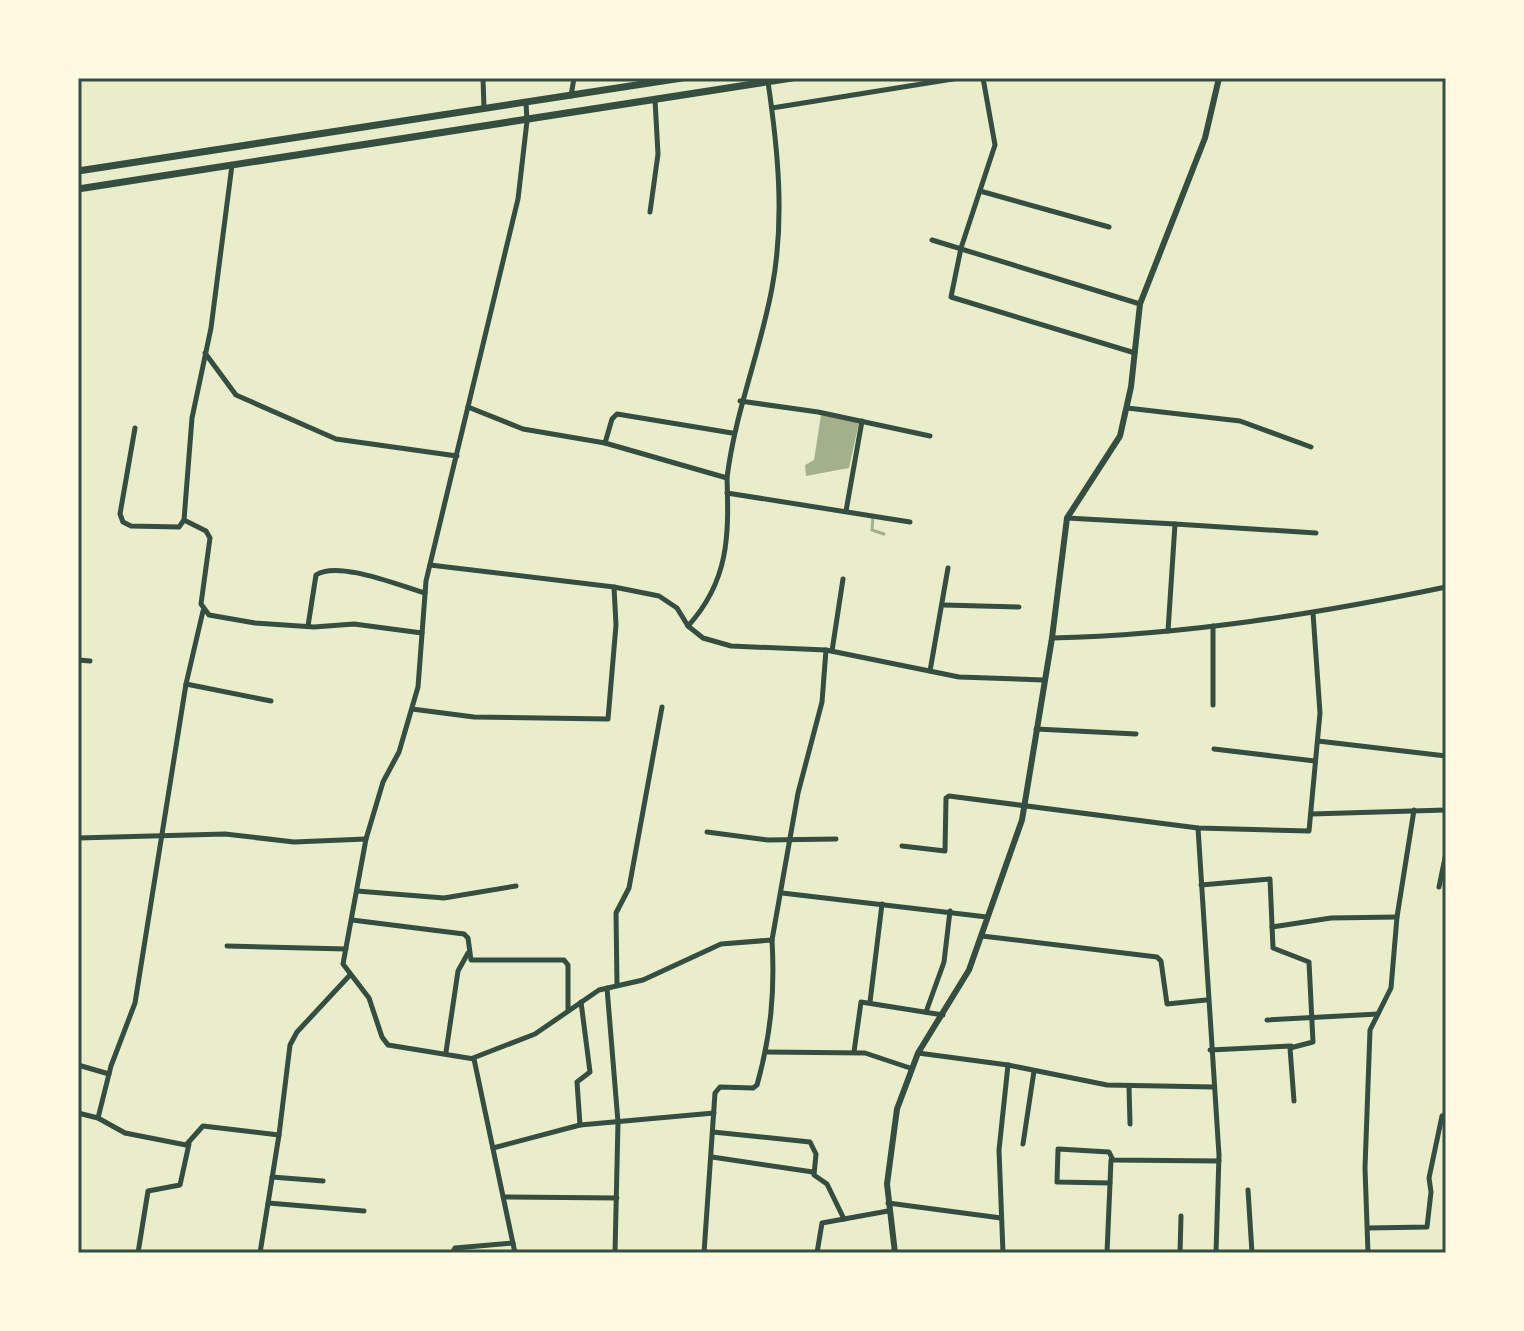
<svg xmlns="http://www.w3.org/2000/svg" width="1524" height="1331" viewBox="0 0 1524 1331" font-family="Ubuntu,sans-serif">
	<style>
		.water { fill: #a3b18a }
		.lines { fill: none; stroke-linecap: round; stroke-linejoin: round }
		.stream { stroke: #a3b18a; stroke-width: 3 }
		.minor { stroke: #344e41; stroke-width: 5 }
		.tertiary { stroke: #344e41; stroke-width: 6 }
		.primary { stroke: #344e41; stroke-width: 7 }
		.neatline { fill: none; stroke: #344e41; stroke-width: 3 }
	</style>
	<rect width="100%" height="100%" fill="#e9edc9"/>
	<polygon class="water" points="821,415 859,423 849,468 806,476 805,465 814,460"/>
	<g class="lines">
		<polyline class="stream" points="873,516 872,530 884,534"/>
		<g class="minor">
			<polyline points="483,78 484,108"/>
			<polyline points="983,78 995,145 961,248 951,297 1135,353"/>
			<polyline points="571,96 574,78"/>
			<polyline points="772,108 959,78"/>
			<polyline points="980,191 1109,227"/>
			<polyline points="650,212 658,154 655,100"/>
			<polyline points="932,240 1140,304"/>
			<polyline points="205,353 236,395 336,439 457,456"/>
			<polyline points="740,401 818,412 930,436"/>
			<path d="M468,407L523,429L605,443L727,478C729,536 729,581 688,626"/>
			<polyline points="1127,408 1240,421 1311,447"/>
			<polyline points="135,428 120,514 123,522 131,526 179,527 184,520 192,418 211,328 232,165"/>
			<polyline points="605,443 612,419 617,414 732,433"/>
			<path d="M727,478C735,412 760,353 772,288C785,220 778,150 768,82"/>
			<polyline points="727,493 910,522"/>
			<polyline points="846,511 862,421"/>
			<polyline points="1067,518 1175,524"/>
			<polyline points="184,520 206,531 210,538 201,604 209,615 255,623 314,627 354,624 422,633"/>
			<polyline points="430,565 614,587 659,596 677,608 688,626 703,638 731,646 826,650 959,677 1043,680"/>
			<polyline points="944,605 1019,607"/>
			<path d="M308,626L316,575C338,560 400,586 425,593"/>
			<polyline points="1213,626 1213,705"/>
			<polyline points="1168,631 1175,524 1316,533"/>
			<path d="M1052,638C1185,635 1316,614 1446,587"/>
			<polyline points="832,651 843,579"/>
			<polyline points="78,660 90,661"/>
			<polyline points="930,671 948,568"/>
			<polyline points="186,684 271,701"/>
			<polyline points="412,709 474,717 608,719 616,625 614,587"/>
			<polyline points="1036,729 1136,734"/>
			<polyline points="1318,741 1446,756"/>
			<polyline points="1214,749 1315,761"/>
			<polyline points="1311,814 1446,810"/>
			<polyline points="1198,828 1219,1155 1216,1253"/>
			<polyline points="707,832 768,840 836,839"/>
			<polyline points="78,838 225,834 294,842 366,839"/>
			<polyline points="902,846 945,851 946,798 949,796 1198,828 1309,831 1320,713 1313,613"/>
			<polyline points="1201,885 1270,879 1273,948 1309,962 1313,1042 1290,1048 1294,1101"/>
			<polyline points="1439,887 1446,853"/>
			<polyline points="357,891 444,898 516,886"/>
			<polyline points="782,893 987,917"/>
			<polyline points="352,920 464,934 468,938 471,960 564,960 568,965 568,1009"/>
			<polyline points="1272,927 1331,918 1397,917"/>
			<polyline points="982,936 1157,957 1161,961 1167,1004 1206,1000"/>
			<path d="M772,940C775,991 771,1035 757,1085L753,1088L720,1087L715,1093L704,1253H774"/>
			<polyline points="227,946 346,949"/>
			<polyline points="617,985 616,913 629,888 662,707"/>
			<polyline points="607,988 618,1122 615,1253"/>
			<polyline points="870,1002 882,904"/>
			<polyline points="926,1012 944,962 950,911"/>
			<polyline points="1267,1020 1378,1014"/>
			<polyline points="1210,1050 1291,1046"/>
			<polyline points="446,1052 458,971 468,953"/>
			<polyline points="767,1052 865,1053 910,1068"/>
			<polyline points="854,1052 861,1002 943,1015"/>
			<polyline points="918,1053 1008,1065 1107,1085 1213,1087"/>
			<polyline points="473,1058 535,1034 599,990 643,980 721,944 772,940 798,793 822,702 826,650"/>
			<polyline points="78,1065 109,1074"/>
			<polyline points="1129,1086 1130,1124"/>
			<polyline points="78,1113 98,1118 125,1133 186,1145 203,1126 279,1135 260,1253"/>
			<polyline points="98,1118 111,1066 135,1003 186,684 203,611"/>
			<polyline points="580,1125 577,1082 590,1072 581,1002"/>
			<polyline points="713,1132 810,1142 816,1154 814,1175 827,1184 844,1219"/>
			<polyline points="279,1135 290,1045 297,1032 350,975"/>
			<polyline points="1023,1144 1034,1071"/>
			<polyline points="493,1148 580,1125 714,1113"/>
			<polyline points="712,1157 813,1172"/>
			<polyline points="272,1177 323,1181"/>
			<polyline points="1110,1183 1057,1182 1058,1149 1109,1152 1113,1160 1219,1161"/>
			<polyline points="1248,1190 1252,1253"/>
			<polyline points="504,1197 617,1198"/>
			<polyline points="268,1203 364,1211"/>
			<polyline points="888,1203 1001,1218"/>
			<polyline points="1368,1228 1427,1227 1431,1192 1429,1178 1442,1116 1446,1114"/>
			<polyline points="138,1253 148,1191 180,1185 189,1144"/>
			<polyline points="452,1253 455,1248 513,1243"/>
			<polyline points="515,1253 474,1059 388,1045 382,1037 369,998 343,964 366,839 383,782 399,752 418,687 426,581 518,199 527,121 526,103"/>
			<polyline points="817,1253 822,1223 888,1211"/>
			<polyline points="1003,1253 999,1150 1008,1065"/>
			<polyline points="1107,1253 1111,1160"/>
			<polyline points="1180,1253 1181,1216"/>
			<polyline points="1368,1253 1365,1168 1370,1030 1391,988 1397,917 1414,810"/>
		</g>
		<polyline class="tertiary" points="895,1253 887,1184 897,1109 918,1053 969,970 1022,820 1052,638 1067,518 1120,436 1131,387 1140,304 1205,138 1219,78"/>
		<g class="primary">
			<polyline points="78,171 682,78"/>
			<polyline points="78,189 792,78"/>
		</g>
	</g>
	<rect width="1524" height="1331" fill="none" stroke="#fefae0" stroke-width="160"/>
	<rect x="80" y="80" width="1364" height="1171" class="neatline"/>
</svg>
